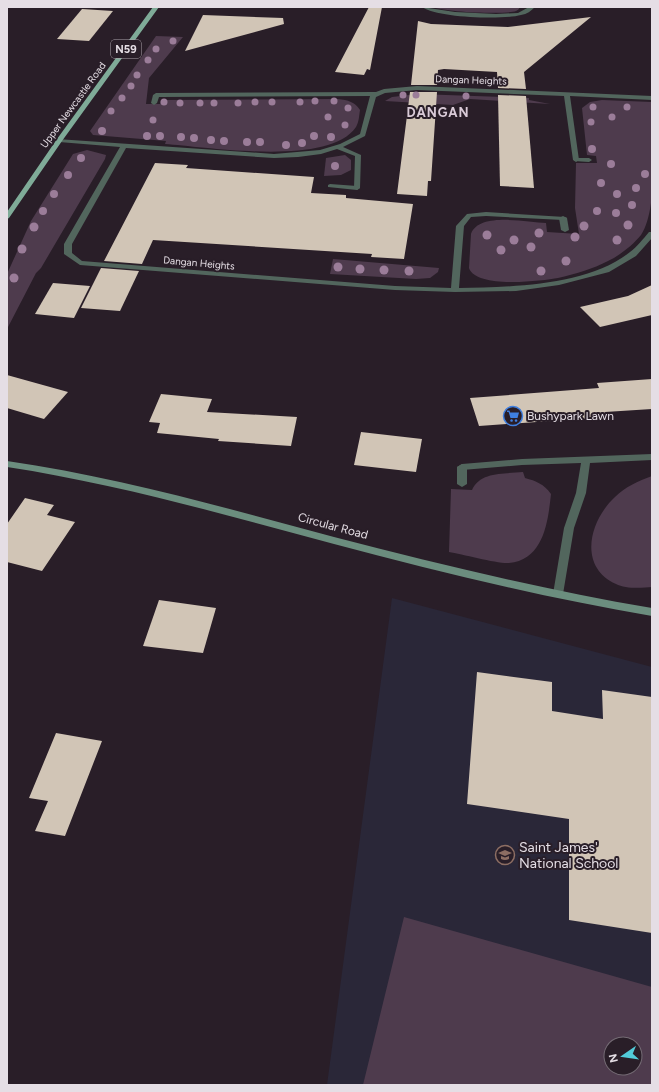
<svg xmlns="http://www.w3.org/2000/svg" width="659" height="1092" viewBox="0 0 659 1092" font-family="Figtree,sans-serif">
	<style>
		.education { fill: #2a2738; fill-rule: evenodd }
		.green { fill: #4e3b4d; fill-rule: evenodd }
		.building { fill: #d1c5b6 }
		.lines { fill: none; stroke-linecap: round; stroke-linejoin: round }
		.lane { fill: #52665d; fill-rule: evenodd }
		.street { fill: #52665d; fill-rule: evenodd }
		.secondary { fill: #6b8d7e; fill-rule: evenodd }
		.primary { fill: #7fab98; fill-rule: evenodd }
		.tree { fill: #9b7d99 }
		.labels { text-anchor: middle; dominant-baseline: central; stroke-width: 4; stroke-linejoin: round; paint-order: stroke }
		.far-street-label { font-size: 10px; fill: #e5dee5; stroke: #291e28 }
		.shield { fill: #291e28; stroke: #ada4ac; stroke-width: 1 }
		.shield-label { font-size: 11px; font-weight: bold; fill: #e5dee5 }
		.poi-label { font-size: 12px; fill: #e5dee5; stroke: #291e28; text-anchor: start }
		.street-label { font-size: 12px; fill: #e5dee5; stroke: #291e28 }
		.far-district-label { font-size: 13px; font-weight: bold; letter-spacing: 1px; fill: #dacbd8; stroke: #291e28 }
		.near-poi-label { font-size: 14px; fill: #e5dee5; stroke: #291e28; text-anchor: start }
	</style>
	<rect width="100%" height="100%" fill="#291e28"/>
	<path class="education" d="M392,598L652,667V1085H327ZM611,1044H635V1068H611Z"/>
	<g class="green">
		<path d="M433,7H520C519,9 518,10 516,11C506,15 443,12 433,7Z"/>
		<path d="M156,36L183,37L149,78L146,104H160L161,100L338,99C348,100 355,102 360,110C359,116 359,122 356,127C329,167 209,147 165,144L166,141L93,135L90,131Z"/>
		<polygon points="418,94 529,98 529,100 550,104 470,99 453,105 385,101 392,97"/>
		<path d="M602,100L652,102C652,136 659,208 641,235C633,245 619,256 608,261C593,269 575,274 558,278C541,281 476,289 469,268L471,234C479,212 526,222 546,223L547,232L579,234L575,208L576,163H597L596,156L587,155L582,108L590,102Z"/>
		<polygon points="87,150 106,155 105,159 41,268 36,273 7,329 7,274 31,221 73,154"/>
		<polygon points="345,155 351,160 351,170 341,175 324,176 326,158"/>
		<polygon points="333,259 439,268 438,272 430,278 416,279 330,274"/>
		<path d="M523,472L525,478C536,481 544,484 551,494C548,521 544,560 509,563C498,564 462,554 449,552L451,489L472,490C480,471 506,474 523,472Z"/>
		<path d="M652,476V587C642,588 625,589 616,584C577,566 590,520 615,497C625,487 638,481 652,476Z"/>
		<path d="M404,917L652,987V1085H363ZM611,1044H635V1068H611Z"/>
	</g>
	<g class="building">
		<polygon points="369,7 382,7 370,70 367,69 364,75 335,72"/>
		<polygon points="82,9 113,11 89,41 57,39"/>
		<polygon points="203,15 283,18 284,24 185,51"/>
		<polygon points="591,17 524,72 526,89 498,88 497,72 444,69 438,70 437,85 411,85 418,21 431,24 508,27"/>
		<polygon points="410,92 437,92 431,181 428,181 427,196 397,194"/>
		<polygon points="498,95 526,96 534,188 500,186"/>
		<polygon points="155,163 188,165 186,168 314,177 311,193 346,195 346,198 413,204 404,259 371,257 372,254 153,240 142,264 104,261"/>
		<polygon points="101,268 139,271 120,311 81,308"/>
		<polygon points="53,283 90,286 74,318 35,314"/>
		<polygon points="652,285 652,315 600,327 580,307 628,296"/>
		<polygon points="7,375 68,392 44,419 7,408"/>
		<polygon points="652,379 652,409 605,412 608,417 479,426 470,398 599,388 597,383"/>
		<polygon points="161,394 212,399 207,412 297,417 291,446 218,441 219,439 157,433 160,423 149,422"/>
		<polygon points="361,432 422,439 416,472 354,465"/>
		<polygon points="25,498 54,505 47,515 75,522 42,571 7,562 7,524"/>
		<polygon points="159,600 216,608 203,653 143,646"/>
		<polygon points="477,672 552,682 552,711 603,719 602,690 652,697 652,933 569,920 569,819 467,804"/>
		<polygon points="56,733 102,741 65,836 35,831 48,801 29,798"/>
	</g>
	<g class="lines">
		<g class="lane">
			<polygon points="576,158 589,158 592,160 589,162 574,161 574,159"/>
			<polygon points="330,184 357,186 360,188 357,190 328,187 328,185"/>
			<polygon points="563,216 567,218 569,230 565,232 561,230 559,218"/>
			<polygon points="462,464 467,467 467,484 462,487 457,484 457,467"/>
		</g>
		<g class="street">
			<path d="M422,7L455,12L496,14L518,13L529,7H535C531,11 527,14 521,15C503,20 438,18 422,7Z"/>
			<path d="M417,86L652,96V100L570,96L579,160L576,162L573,160L564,96L417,90L385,93L376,97L365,136L343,147L361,155L360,188L357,190L354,188L355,156L337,149L321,154L298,157L274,158L126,148L72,244V253L82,261L395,286L451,288L456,226L467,214L486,212L565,217L567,218L563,220L486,216L471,217L464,226L459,288C511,287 588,286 630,252C637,247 643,239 649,232H652V238L636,256L609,272L559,285L516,291L455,292L395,290L80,265L64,254V244L120,147L59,142L57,141V139L274,154L320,150L340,144L360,134L370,96L159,97L157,103L154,105L151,103L153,95L156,93L376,92L384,89Z"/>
			<polygon points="652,454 652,460 590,463 586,493 574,528 563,594 562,597 554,597 553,594 564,528 576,493 581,463 522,465 462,470 457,467 462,464 522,459"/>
		</g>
		<path class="secondary" d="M7,461C118,477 226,508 334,537C439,564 545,590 652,608V616C545,598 439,572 334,544C226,515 118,484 7,467Z"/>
		<polygon class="primary" points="153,7 159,7 62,141 9,218 7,219 7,212 57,139"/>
	</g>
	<g class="tree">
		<circle cx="173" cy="41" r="3.5"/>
		<circle cx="156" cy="49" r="3.5"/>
		<circle cx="148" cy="60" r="3.5"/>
		<circle cx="137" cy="75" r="3.5"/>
		<circle cx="131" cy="86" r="3.5"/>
		<circle cx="403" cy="95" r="3.5"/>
		<circle cx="416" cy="95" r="3.5"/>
		<circle cx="466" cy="96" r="3.5"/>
		<circle cx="122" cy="98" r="3.5"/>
		<circle cx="315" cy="101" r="3.5"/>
		<circle cx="334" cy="101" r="3.5"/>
		<circle cx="164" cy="102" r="3.5"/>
		<circle cx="255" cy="102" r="3.5"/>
		<circle cx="272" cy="102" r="3.5"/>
		<circle cx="300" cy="102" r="3.5"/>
		<circle cx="180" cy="103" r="3.5"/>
		<circle cx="200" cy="103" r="3.5"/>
		<circle cx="214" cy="103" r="3.5"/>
		<circle cx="238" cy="103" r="3.5"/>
		<circle cx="593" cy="107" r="3.5"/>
		<circle cx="627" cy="107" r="3.5"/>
		<circle cx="348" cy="108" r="3.5"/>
		<circle cx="111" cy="111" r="3.5"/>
		<circle cx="328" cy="117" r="3.5"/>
		<circle cx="612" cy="117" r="3.5"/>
		<circle cx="153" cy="120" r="3.5"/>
		<circle cx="591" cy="122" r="3.5"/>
		<circle cx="345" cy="125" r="3.5"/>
		<circle cx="102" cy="131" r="4"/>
		<circle cx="147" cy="136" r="4"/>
		<circle cx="160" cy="136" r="4"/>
		<circle cx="314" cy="136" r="4"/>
		<circle cx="181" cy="137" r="4"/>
		<circle cx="331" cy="137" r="4"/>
		<circle cx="194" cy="138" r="4"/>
		<circle cx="211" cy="140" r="4"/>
		<circle cx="224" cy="141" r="4"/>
		<circle cx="247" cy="142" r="4"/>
		<circle cx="260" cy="142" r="4"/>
		<circle cx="302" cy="143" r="4"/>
		<circle cx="286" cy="145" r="4"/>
		<circle cx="592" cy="149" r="4"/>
		<circle cx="81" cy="158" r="4"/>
		<circle cx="611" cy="164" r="4"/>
		<circle cx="335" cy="166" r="4"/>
		<circle cx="645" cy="174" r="4"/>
		<circle cx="68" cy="175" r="4"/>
		<circle cx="601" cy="183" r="4"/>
		<circle cx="636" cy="188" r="4"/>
		<circle cx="54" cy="194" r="4"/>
		<circle cx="617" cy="194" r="4"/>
		<circle cx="632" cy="205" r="4"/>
		<circle cx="43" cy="211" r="4"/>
		<circle cx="597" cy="211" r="4"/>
		<circle cx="616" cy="213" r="4"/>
		<circle cx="628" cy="225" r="4.5"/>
		<circle cx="584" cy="226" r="4.5"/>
		<circle cx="34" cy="227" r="4.5"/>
		<circle cx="539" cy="233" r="4.5"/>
		<circle cx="487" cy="235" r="4.5"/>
		<circle cx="575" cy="237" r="4.5"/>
		<circle cx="514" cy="240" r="4.5"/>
		<circle cx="617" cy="240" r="4.5"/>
		<circle cx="531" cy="247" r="4.5"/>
		<circle cx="22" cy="249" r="4.5"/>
		<circle cx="501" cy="250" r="4.5"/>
		<circle cx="566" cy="261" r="4.5"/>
		<circle cx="338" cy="267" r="4.5"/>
		<circle cx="360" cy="269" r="4.5"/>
		<circle cx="384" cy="270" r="4.5"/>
		<circle cx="409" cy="271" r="4.5"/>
		<circle cx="541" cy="271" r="4.5"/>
		<circle cx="14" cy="278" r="4.5"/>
	</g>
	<defs>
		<g id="supermarket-ring" transform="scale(1)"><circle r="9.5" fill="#291e28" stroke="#3f7fe0" stroke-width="1.5"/><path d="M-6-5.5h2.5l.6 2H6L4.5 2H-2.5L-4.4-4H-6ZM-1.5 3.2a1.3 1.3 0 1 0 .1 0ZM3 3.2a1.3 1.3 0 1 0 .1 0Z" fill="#3f7fe0"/></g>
		<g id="school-ring" transform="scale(1)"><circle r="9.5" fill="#291e28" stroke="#8d6e63" stroke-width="1.5"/><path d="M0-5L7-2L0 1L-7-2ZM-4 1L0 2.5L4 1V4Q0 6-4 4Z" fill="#8d6e63"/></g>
	</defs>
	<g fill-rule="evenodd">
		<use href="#supermarket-ring" x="513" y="416"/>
		<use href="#school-ring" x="505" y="855"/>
	</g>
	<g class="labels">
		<g class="far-street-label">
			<text transform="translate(471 80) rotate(2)">Dangan Heights</text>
			<text transform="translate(73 105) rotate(-54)">Upper Newcastle Road</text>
			<text transform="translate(199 263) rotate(5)">Dangan Heights</text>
		</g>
		<rect class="shield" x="111" y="40" width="30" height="18" rx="3"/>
		<g class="shield-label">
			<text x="126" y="49">N59</text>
		</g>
		<g class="poi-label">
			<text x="527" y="416">Bushypark Lawn</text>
		</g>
		<g class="street-label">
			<text transform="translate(333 526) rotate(15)">Circular Road</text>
		</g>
		<g class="far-district-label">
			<text x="438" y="112">DANGAN</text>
		</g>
		<g class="near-poi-label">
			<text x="519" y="847">Saint James'<tspan x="519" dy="16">National School</tspan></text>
		</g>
	</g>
	<rect width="659" height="1092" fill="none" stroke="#e5dee5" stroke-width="16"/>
	<g transform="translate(623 1056) rotate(257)"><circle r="19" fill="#291e28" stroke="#746b74"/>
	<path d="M0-3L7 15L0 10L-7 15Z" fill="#52cbd9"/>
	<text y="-6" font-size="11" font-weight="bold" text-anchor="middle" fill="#e5dee5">N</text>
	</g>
</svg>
